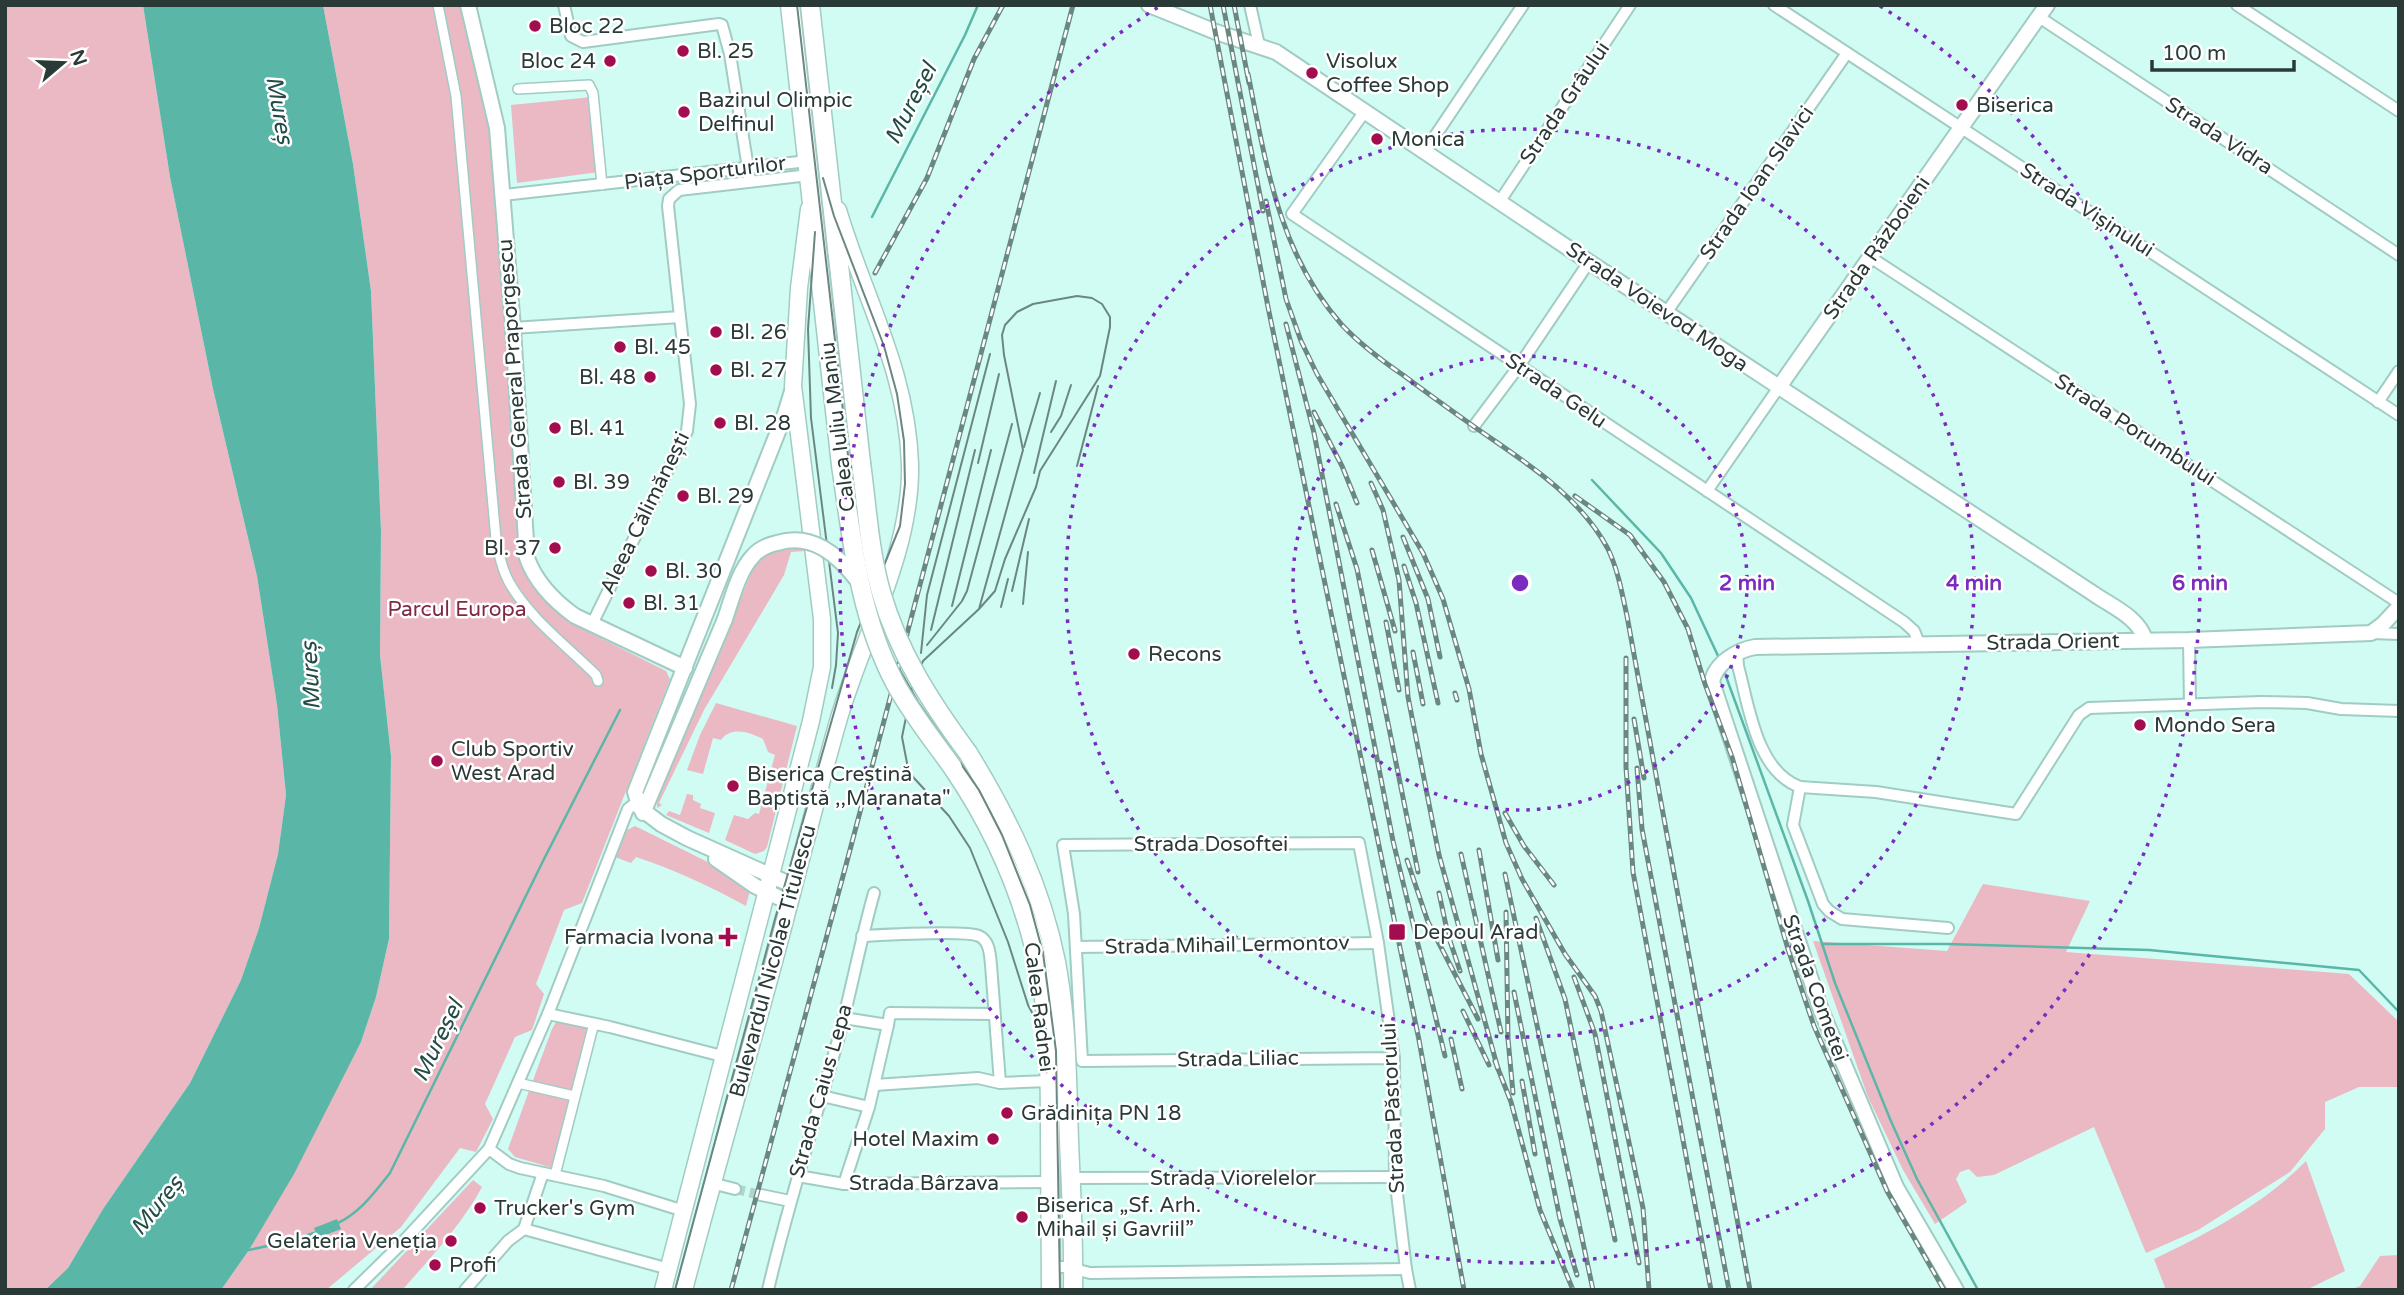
<svg xmlns="http://www.w3.org/2000/svg" width="2404" height="1295" viewBox="0 0 2404 1295" font-family="'Varela Round',sans-serif">
	<style>
		.green { fill: #eab9c4 }
		.water { fill: #5ab7a8 }
		.lines { fill: none; stroke-linecap: round; stroke-linejoin: round }
		.stream { stroke: #5ab7a8; stroke-width: 2.5 }
		.minor-tunnel { stroke: #afd5cd; stroke-width: 10; stroke-dasharray: 10 5; stroke-linecap: butt }
		.pedestrian-casing { stroke: #a1ccc3; stroke-width: 12 }
		.minor-casing { stroke: #a1ccc3; stroke-width: 14 }
		.tertiary-casing { stroke: #a1ccc3; stroke-width: 18 }
		.secondary-casing { stroke: #a1ccc3; stroke-width: 19 }
		.primary-casing { stroke: #a1ccc3; stroke-width: 21 }
		.pedestrian { stroke: #fff; stroke-width: 9 }
		.minor { stroke: #fff; stroke-width: 10 }
		.tertiary { stroke: #fff; stroke-width: 14 }
		.secondary { stroke: #fff; stroke-width: 16 }
		.primary { stroke: #fff; stroke-width: 18 }
		.tram { stroke: #6b8782; stroke-width: 2 }
		.rail-casing { stroke: #6b8782; stroke-width: 5 }
		.rail { stroke: #fff; stroke-width: 2.5; stroke-dasharray: 8; stroke-linecap: butt }
		.tertiary-bridge-casing { stroke: #a1ccc3; stroke-width: 18; stroke-linecap: butt }
		.primary-bridge-casing { stroke: #a1ccc3; stroke-width: 21; stroke-linecap: butt }
		.tertiary-bridge { stroke: #fff; stroke-width: 14 }
		.primary-bridge { stroke: #fff; stroke-width: 18 }
		.ring { fill: none; stroke: #7b2cbf; stroke-width: 3.5; stroke-dasharray: 3.5 7 }
		.poi-dot { fill: #a20d4f; stroke: #fff; stroke-width: 2.5 }
		.labels { text-anchor: middle; dominant-baseline: central; stroke-width: 5; stroke-linejoin: round; paint-order: stroke }
		.poi-label { font-size: 21px; fill: #293a37; stroke: #fff; text-anchor: start }
		.street-label { font-size: 21px; fill: #293a37; stroke: #fff }
		.park-label { font-size: 21px; fill: #7f2946; stroke: #fff }
		.water-label { font-size: 23px; font-style: italic; fill: #224c45; stroke: #fff }
		.centre { fill: #7b2cbf; stroke: #fff; stroke-width: 3.5 }
		.ring-label { font-size: 21px; text-anchor: middle; font-weight: bold; fill: #7b2cbf; stroke: #fff; stroke-width: 5; stroke-linejoin: round; paint-order: stroke }
	</style>
	<rect width="100%" height="100%" fill="#d0fcf3"/>
	<g class="green">
		<polygon points="5,5 143,5 170,177 213,389 257,576 277,705 286,795 278,854 259,928 241,980 190,1083 103,1209 68,1268 45,1290 5,1290"/>
		<polygon points="323,5 466,5 488,104 516,433 523,570 571,623 666,671 670,679 582,903 564,910 536,984 544,994 532,1030 515,1037 485,1104 493,1119 476,1152 460,1148 401,1227 326,1290 221,1290 249,1250 361,1042 376,997 389,939 391,756 380,655 381,531 371,291 353,164"/>
		<polygon points="592,97 599,172 517,183 511,105"/>
		<polygon points="786,547 804,547 805,551 791,552 784,575 704,710 659,803 662,805 657,808 657,800 753,569 765,554"/>
		<path d="M716,703L797,726L767,847L764,851L755,854L725,840L734,815L748,819L755,813L759,814L775,755L768,752L763,739C749,732 731,726 721,740L713,738L703,774L687,770L700,735Z"/>
		<polygon points="687,794 693,795 693,800 701,804 700,808 715,813 709,833 666,815 669,811 680,815"/>
		<path d="M635,826L718,867L750,890L746,906C710,886 675,870 636,857L631,863L615,857L625,831Z"/>
		<polygon points="1983,884 2090,901 2066,952 2349,974 2399,1022 2399,1087 2359,1087 2325,1102 2325,1129 2290,1172 2198,1230 2146,1253 2094,1127 1994,1175 1977,1177 1969,1169 1960,1172 1956,1179 1967,1202 1935,1224 1903,1170 1868,1097 1813,941 1947,951"/>
		<polygon points="562,1020 590,1027 573,1093 532,1083 552,1029 556,1022"/>
		<polygon points="530,1088 572,1098 553,1168 515,1157 508,1149"/>
		<path d="M2306,1161L2345,1271L2306,1290H2166L2154,1259C2208,1233 2264,1204 2306,1161Z"/>
		<path d="M473,1180L482,1187C462,1224 432,1256 404,1288L370,1290Z"/>
		<polygon points="2399,1255 2399,1290 2350,1290 2360,1286 2380,1256"/>
	</g>
	<g class="water">
		<polygon points="143,5 323,5 353,164 371,291 381,531 380,655 391,756 389,939 376,997 361,1042 294,1174 249,1250 221,1290 45,1290 68,1268 103,1209 190,1083 241,980 259,928 278,854 286,795 277,705 257,576 213,389 170,177"/>
		<polygon points="337,1219 341,1229 318,1238 314,1228"/>
	</g>
	<g class="lines">
		<g class="stream">
			<polyline points="872,217 965,35 978,5"/>
			<polyline points="1592,480 1661,553 1691,598 1719,658"/>
			<polyline points="1724,671 1808,901 1835,983 1890,1119 1917,1179 1978,1290"/>
			<polyline points="1822,944 1946,944 2149,950 2359,970 2399,1012"/>
			<path d="M336,1224C360,1213 374,1193 390,1173L543,861L620,710"/>
			<polyline points="247,1249 249,1250 290,1241 317,1232"/>
		</g>
		<polyline class="minor-tunnel" points="735,1189 761,1195"/>
		<g class="pedestrian-casing">
			<g id="pedestrian">
				<path d="M438,5L456,96L496,539C499,554 502,569 509,582C529,618 567,646 596,675L598,681"/>
				<polyline points="518,89 589,85 593,93 602,185"/>
				<polyline points="518,1083 574,1096"/>
				<polyline points="555,1175 594,1023"/>
			</g>
		</g>
		<g class="minor-casing">
			<g id="minor">
				<polyline points="564,5 571,36 583,42 719,24 722,25 730,54 750,181"/>
				<polyline points="1250,5 1259,45"/>
				<polyline points="1774,5 2399,415"/>
				<polyline points="2237,5 2399,111"/>
				<polyline points="2039,17 2399,255"/>
				<polyline points="1365,111 1292,214 1904,622 1914,631 1919,643"/>
				<polyline points="1425,151 1523,5"/>
				<polyline points="503,195 808,161"/>
				<polyline points="1500,201 1630,5"/>
				<polyline points="1870,257 2399,603"/>
				<polyline points="1666,313 1847,53"/>
				<polyline points="513,328 680,317 668,206 669,199 679,190 809,175"/>
				<polyline points="2378,402 2399,371"/>
				<polyline points="1474,426 1519,366 1589,262"/>
				<polyline points="1707,491 1779,387"/>
				<polyline points="592,624 687,431 690,404 680,317"/>
				<polyline points="2371,633 2399,634"/>
				<polyline points="2189,640 2190,705"/>
				<path d="M1737,653L1738,666C1749,706 1756,771 1800,787L1793,825L1823,904L1829,911L1842,919L1948,928"/>
				<polyline points="1800,787 1876,792 2016,814 2079,715 2089,708 2261,702 2307,703 2341,709 2399,711"/>
				<path d="M862,936C882,935 965,930 979,936C990,941 990,956 991,965L1000,1083"/>
				<polyline points="1076,947 1378,943"/>
				<polyline points="548,1014 610,1027 722,1056"/>
				<polyline points="888,1025 890,1013 993,1014"/>
				<polyline points="1394,1058 1082,1061 1074,914 1063,845 1359,843 1378,943 1394,1058 1395,1177 1406,1269 1410,1290"/>
				<polyline points="875,1085 978,1078 1000,1083 1049,1081"/>
				<polyline points="822,1096 869,1107"/>
				<polyline points="489,1149 509,1164 520,1168 604,1186 684,1211"/>
				<polyline points="798,1176 844,1184 1050,1182"/>
				<polyline points="1071,1178 1395,1177"/>
				<polyline points="711,1183 735,1189"/>
				<polyline points="844,1184 869,1107 888,1025 844,1018"/>
				<polyline points="761,1195 790,1201"/>
				<polyline points="524,1229 669,1269"/>
				<polyline points="1051,1267 1066,1267 1090,1273 1406,1269"/>
				<polyline points="354,1290 401,1244 489,1149 548,1014 628,809 637,802"/>
				<polyline points="465,1290 508,1241 524,1229 543,1173"/>
				<path d="M768,1290C788,1203 816,1118 840,1033C852,986 861,939 874,893"/>
			</g>
		</g>
		<g class="tertiary-casing">
			<g id="tertiary">
				<path d="M468,5L497,128L513,328L527,558C536,583 554,601 575,616L685,668"/>
				<path d="M1149,5L1216,32L1276,52L1589,262L2094,594C2111,606 2140,618 2145,640"/>
				<polyline points="1779,387 2047,5"/>
				<polyline points="793,388 785,414 635,792 640,808 661,824 687,838 794,886"/>
				<polyline points="643,813 725,619"/>
				<polyline points="716,859 755,886 790,903"/>
				<path d="M1956,1290L1896,1187L1821,1010L1712,682C1715,663 1738,650 1755,647L2189,640L2371,633L2383,624L2399,607"/>
			</g>
		</g>
		<g class="secondary-casing">
			<g id="secondary">
				<polyline points="663,1290 811,721 822,667 822,619 793,386 799,288 809,209"/>
				<path d="M684,1290C710,1190 739,1090 766,991C791,900 813,809 839,718C863,636 912,551 910,464C907,370 864,298 838,210"/>
			</g>
		</g>
		<g class="primary-casing">
			<g id="primary">
				<polyline points="790,5 841,465"/>
				<polyline points="810,5 861,463"/>
				<path d="M968,753C1008,818 1041,886 1056,962C1067,1021 1067,1081 1069,1141C1071,1191 1074,1240 1073,1290"/>
				<path d="M953,768C991,824 1019,885 1035,951C1050,1010 1050,1075 1050,1136C1050,1187 1051,1238 1051,1290"/>
			</g>
		</g>
		<use href="#pedestrian" class="pedestrian"/>
		<use href="#minor" class="minor"/>
		<use href="#tertiary" class="tertiary"/>
		<use href="#secondary" class="secondary"/>
		<use href="#primary" class="primary"/>
		<g class="tram">
			<polyline points="797,5 849,464 866,583 883,635 893,658 918,702 979,790 1002,835 1030,905 1043,953 1056,1051 1060,1290"/>
			<polyline points="815,232 808,329 811,418 838,633 836,665 832,688"/>
			<polyline points="1051,432 1061,416 1071,385"/>
			<polyline points="1024,447 1040,393"/>
			<polyline points="978,463 999,374"/>
			<polyline points="1077,466 1098,386"/>
			<polyline points="1034,473 1056,381"/>
			<polyline points="1012,591 1029,519"/>
			<polyline points="1023,604 1028,552"/>
			<polyline points="952,606 991,450"/>
			<polyline points="1001,607 1008,579"/>
			<polyline points="931,630 975,450"/>
			<polyline points="927,645 962,601 967,591 1012,424"/>
			<polyline points="921,653 927,595 990,354"/>
			<polyline points="914,681 923,661 979,609 995,591 1005,559 1036,487 1040,471 1100,376 1110,327 1110,317 1102,304 1092,298 1077,296 1033,304 1017,312 1005,325 1002,335 1004,355 1023,450 979,609"/>
			<polyline points="912,688 902,737 907,763 913,777 949,816 970,848 1008,942 1028,1005 1036,1020 1046,1029 1048,1042"/>
			<polyline points="675,1290 775,919 857,632 900,526 905,484 904,441 897,394 884,346 834,216 823,178"/>
		</g>
		<g class="rail-casing">
			<g id="rail">
				<polyline points="1210,5 1268,307 1419,1040 1464,1290"/>
				<polyline points="1223,5 1263,211"/>
				<polyline points="1234,5 1249,83"/>
				<path d="M1248,74C1266,164 1279,254 1342,325C1360,344 1381,360 1403,375C1427,393 1452,411 1476,428C1525,462 1579,495 1608,549C1618,570 1622,593 1627,616L1750,1290"/>
				<polyline points="1266,201 1286,299 1301,341 1317,374 1423,553 1443,599 1469,689 1481,754 1506,843 1522,879 1565,954 1595,996 1601,1011 1643,1208 1649,1290"/>
				<polyline points="875,273 927,178 974,59 1003,5"/>
				<polyline points="1286,324 1314,433 1393,841 1445,1056"/>
				<polyline points="1314,412 1342,466 1357,503"/>
				<polyline points="1371,483 1383,510 1399,580 1408,697 1439,855 1498,1069"/>
				<polyline points="1575,496 1630,535 1664,582 1688,629 1705,684 1732,757 1788,949 1814,1026 1887,1191 1944,1290"/>
				<polyline points="1336,504 1357,569 1418,872"/>
				<polyline points="1403,537 1428,599 1440,657"/>
				<polyline points="1372,550 1395,631"/>
				<polyline points="1404,566 1416,603 1438,703"/>
				<polyline points="1386,622 1399,690"/>
				<polyline points="1413,652 1423,704"/>
				<polyline points="1626,658 1626,767 1633,872 1711,1290"/>
				<polyline points="1455,693 1457,700"/>
				<polyline points="1634,719 1644,778"/>
				<polyline points="1637,768 1642,829 1729,1290"/>
				<polyline points="1505,813 1524,846 1554,885"/>
				<polyline points="1479,850 1498,960"/>
				<polyline points="1461,854 1501,1032"/>
				<polyline points="1407,860 1428,922 1478,1019"/>
				<polyline points="1505,874 1593,1290"/>
				<polyline points="1439,893 1448,935 1460,971"/>
				<polyline points="1506,912 1508,1039 1513,1093"/>
				<polyline points="1536,918 1565,999 1615,1240"/>
				<polyline points="1574,977 1595,1034 1639,1263"/>
				<polyline points="1514,992 1560,1219 1577,1275"/>
				<polyline points="1463,1011 1489,1065"/>
				<polyline points="1451,1039 1462,1089"/>
				<polyline points="1495,1061 1511,1102 1540,1210 1573,1290"/>
				<polyline points="1522,1081 1535,1154"/>
				<polyline points="731,1290 846,865 1073,5"/>
			</g>
		</g>
		<use href="#rail" class="rail"/>
		<g class="tertiary-bridge-casing">
			<path id="tertiary-bridge" d="M725,619C732,599 738,572 753,556C759,549 768,545 777,543C812,532 838,555 858,581"/>
		</g>
		<g class="primary-bridge-casing">
			<g id="primary-bridge">
				<path d="M861,463C867,506 869,550 881,592C898,652 931,703 968,753"/>
				<path d="M841,465C852,540 859,615 895,683C911,713 933,740 953,768"/>
			</g>
		</g>
		<use href="#tertiary-bridge" class="tertiary-bridge"/>
		<use href="#primary-bridge" class="primary-bridge"/>
	</g>
	<g class="ring">
		<circle cx="1520" cy="583" r="227"/>
		<circle cx="1520" cy="583" r="454"/>
		<path d="M1880 6A680 680 0 1 1 1160 6"/>
	</g>
	<g class="poi-dot">
		<circle cx="535" cy="26" r="7"/>
		<circle cx="683" cy="51" r="7"/>
		<circle cx="610" cy="61" r="7"/>
		<circle cx="1312" cy="73" r="7"/>
		<circle cx="1962" cy="105" r="7"/>
		<circle cx="684" cy="112" r="7"/>
		<circle cx="1377" cy="139" r="7"/>
		<circle cx="716" cy="332" r="7"/>
		<circle cx="620" cy="347" r="7"/>
		<circle cx="716" cy="370" r="7"/>
		<circle cx="650" cy="377" r="7"/>
		<circle cx="720" cy="423" r="7"/>
		<circle cx="555" cy="428" r="7"/>
		<circle cx="559" cy="482" r="7"/>
		<circle cx="683" cy="496" r="7"/>
		<circle cx="555" cy="548" r="7"/>
		<circle cx="651" cy="571" r="7"/>
		<circle cx="629" cy="603" r="7"/>
		<circle cx="1134" cy="654" r="7"/>
		<circle cx="2140" cy="725" r="7"/>
		<circle cx="437" cy="761" r="7"/>
		<circle cx="733" cy="786" r="7"/>
		<rect x="1388" y="923" width="18" height="18" rx="3.5"/>
		<path d="M724.5 926.5h7v7h7v7h-7v7h-7v-7h-7v-7h7z"/>
		<circle cx="1007" cy="1113" r="7"/>
		<circle cx="993" cy="1139" r="7"/>
		<circle cx="480" cy="1208" r="7"/>
		<circle cx="1022" cy="1217" r="7"/>
		<circle cx="451" cy="1241" r="7"/>
		<circle cx="435" cy="1265" r="7"/>
	</g>
	<g class="labels">
		<g class="poi-label">
			<text x="549" y="26">Bloc 22</text>
			<text x="697" y="51">Bl. 25</text>
			<text x="596" y="61" text-anchor="end">Bloc 24</text>
			<text x="1326" y="61">Visolux<tspan x="1326" dy="24">Coffee Shop</tspan></text>
			<text x="698" y="100">Bazinul Olimpic<tspan x="698" dy="24">Delfinul</tspan></text>
			<text x="1976" y="105">Biserica</text>
			<text x="1391" y="139">Monica</text>
			<text x="730" y="332">Bl. 26</text>
			<text x="634" y="347">Bl. 45</text>
			<text x="730" y="370">Bl. 27</text>
			<text x="636" y="377" text-anchor="end">Bl. 48</text>
			<text x="734" y="423">Bl. 28</text>
			<text x="569" y="428">Bl. 41</text>
			<text x="573" y="482">Bl. 39</text>
			<text x="697" y="496">Bl. 29</text>
			<text x="541" y="548" text-anchor="end">Bl. 37</text>
			<text x="665" y="571">Bl. 30</text>
			<text x="643" y="603">Bl. 31</text>
			<text x="1148" y="654">Recons</text>
			<text x="2154" y="725">Mondo Sera</text>
			<text x="451" y="749">Club Sportiv<tspan x="451" dy="24">West Arad</tspan></text>
			<text x="747" y="774">Biserica Creștină<tspan x="747" dy="24">Baptistă ,,Maranata"</tspan></text>
			<text x="1413" y="932">Depoul Arad</text>
			<text x="714" y="937" text-anchor="end">Farmacia Ivona</text>
			<text x="1021" y="1113">Grădinița PN 18</text>
			<text x="979" y="1139" text-anchor="end">Hotel Maxim</text>
			<text x="1036" y="1205">Biserica „Sf. Arh.<tspan x="1036" dy="24">Mihail și Gavriil”</tspan></text>
			<text x="494" y="1208">Trucker's Gym</text>
			<text x="437" y="1241" text-anchor="end">Gelateria Veneția</text>
			<text x="449" y="1265">Profi</text>
		</g>
		<g class="street-label">
			<text transform="translate(1565 103) rotate(-56)">Strada Grâului</text>
			<text transform="translate(2219 136) rotate(33)">Strada Vidra</text>
			<text transform="translate(705 173) rotate(-7)">Piața Sporturilor</text>
			<text transform="translate(1757 183) rotate(-55)">Strada Ioan Slavici</text>
			<text transform="translate(2087 210) rotate(33)">Strada Vișinului</text>
			<text transform="translate(1877 248) rotate(-55)">Strada Războieni</text>
			<text transform="translate(1657 307) rotate(34)">Strada Voievod Moga</text>
			<text transform="translate(515 379) rotate(-94)">Strada General Praporgescu</text>
			<text transform="translate(1556 391) rotate(34)">Strada Gelu</text>
			<text transform="translate(838 427) rotate(-97)">Calea Iuliu Maniu</text>
			<text transform="translate(2135 430) rotate(33)">Strada Porumbului</text>
			<text transform="translate(645 513) rotate(-64)">Aleea Călimănești</text>
			<text transform="translate(2053 642) rotate(-1)">Strada Orient</text>
			<text x="1211" y="844">Strada Dosoftei</text>
			<text transform="translate(1227 945) rotate(-1)">Strada Mihail Lermontov</text>
			<text transform="translate(773 961) rotate(-75)">Bulevardul Nicolae Titulescu</text>
			<text transform="translate(1815 988) rotate(70)">Strada Cometei</text>
			<text transform="translate(1039 1007) rotate(83)">Calea Radnei</text>
			<text transform="translate(1238 1059) rotate(-1)">Strada Liliac</text>
			<text transform="translate(821 1091) rotate(-74)">Strada Caius Lepa</text>
			<text transform="translate(1393 1108) rotate(-93)">Strada Păstorului</text>
			<text x="1233" y="1178">Strada Viorelelor</text>
			<text x="924" y="1183">Strada Bârzava</text>
		</g>
		<g class="park-label">
			<text x="457" y="609">Parcul Europa</text>
		</g>
		<g class="water-label">
			<text transform="translate(911 104) rotate(-63)">Mureșel</text>
			<text transform="translate(279 110) rotate(80)">Mureș</text>
			<text transform="translate(311 676) rotate(-93)">Mureș</text>
			<text transform="translate(438 1041) rotate(-64)">Mureșel</text>
			<text transform="translate(157 1206) rotate(-51)">Mureș</text>
		</g>
	</g>
	<circle cx="1520" cy="583" r="10" class="centre"/>
	<g class="ring-label">
		<text x="1747" y="590">2 min</text>
		<text x="1974" y="590">4 min</text>
		<text x="2200" y="590">6 min</text>
	</g>
	<rect width="2404" height="1295" fill="none" stroke="#293a37" stroke-width="14"/>
	<g transform="translate(63 63) rotate(71)" stroke="#ffffff" stroke-width="5" paint-order="stroke">
	<path d="M0-5L12 26L0 18L-12 26Z" fill="#293a37"/>
	<text y="-10" font-size="19" font-weight="bold" text-anchor="middle" fill="#293a37">N</text>
	</g>
	<path d="M2152 60v10h142v-10" fill="none" stroke="#293a37" stroke-width="3.5"/>
	<text x="2162" y="60" font-size="21" fill="#293a37" stroke="#ffffff" stroke-width="5" paint-order="stroke">100 m</text>
</svg>
